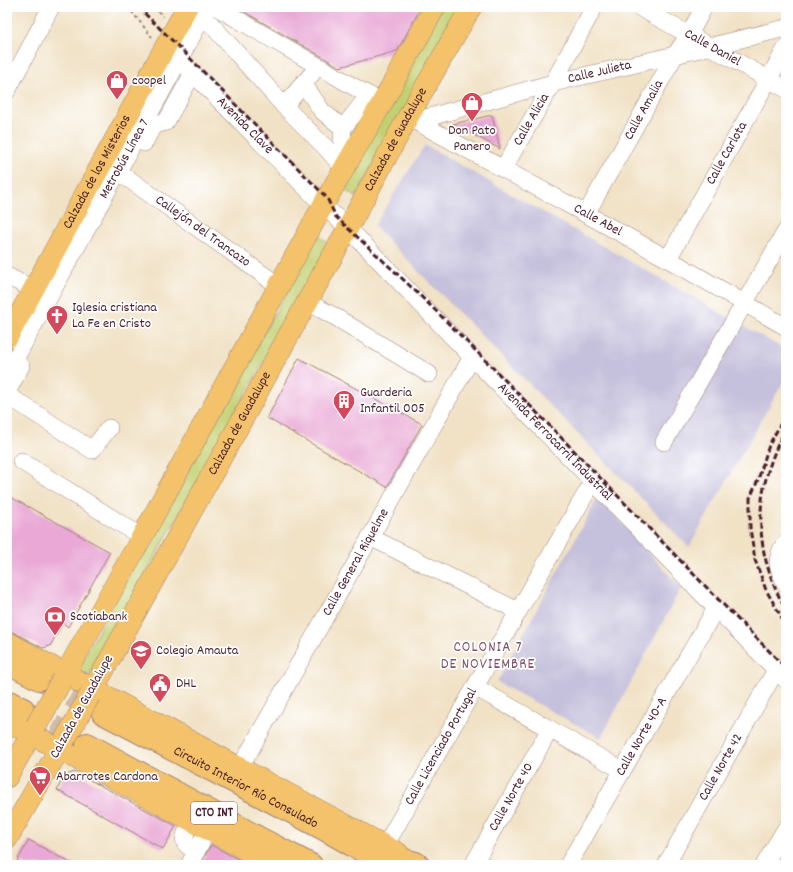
<svg xmlns="http://www.w3.org/2000/svg" width="793" height="872" viewBox="0 0 793 872" font-family="Dekko,sans-serif">
	<style>
		.industrial { fill: #c5c0db }
		.green { fill: #c3d072; stroke: #86784e }
		.building { fill: #e9a8d5 }
		.lines { fill: none; stroke-linecap: round; stroke-linejoin: round }
		.highway-tunnel { stroke: #d0bba7; stroke-width: 22; stroke-dasharray: 22 11; stroke-linecap: butt }
		.minor-casing { stroke: #9e8078; stroke-width: 18 }
		.major-casing { stroke: #9e8078; stroke-width: 22 }
		.highway-casing { stroke: #9e8078; stroke-width: 24 }
		.path { stroke: #9e8078; stroke-width: 2; stroke-dasharray: 3 3; stroke-linecap: butt }
		.minor { stroke: #fff; stroke-width: 17 }
		.major { stroke: #f3c26a; stroke-width: 21 }
		.highway { stroke: #f3c26a; stroke-width: 22 }
		.rail { stroke: #4a1f2b; stroke-width: 3; stroke-dasharray: 6 3; stroke-linecap: butt }
		.major-bridge-casing { stroke: #9e8078; stroke-width: 22; stroke-linecap: butt }
		.major-bridge { stroke: #f3c26a; stroke-width: 21 }
		.labels { text-anchor: middle; dominant-baseline: central; stroke-width: 3.5; stroke-linejoin: round; paint-order: stroke }
		.shield { fill: #fff; stroke: #80626b; stroke-width: 1 }
		.shield-label { font-size: 13px; font-weight: bold; fill: #4a1f2b }
		.street-label { font-size: 14px; fill: #4a1f2b; stroke: #fff }
		.poi-label { font-size: 14px; fill: #4a1f2b; stroke: #fff; text-anchor: start }
		.neighbourhood-label { font-size: 15px; letter-spacing: 1px; fill: #824f66; stroke: #fff }
	</style>
	<rect width="100%" height="100%" fill="#fff"/>
	<filter id="ink" filterUnits="userSpaceOnUse"><feTurbulence type="fractalNoise" baseFrequency=".025" numOctaves="2"/><feDisplacementMap in="SourceGraphic" scale="8" xChannelSelector="R" yChannelSelector="G"/><feConvolveMatrix kernelMatrix="1 2 1 2 8 2 1 2 1" color-interpolation-filters="sRGB"/></filter>
	<filter id="wash" filterUnits="userSpaceOnUse"><feTurbulence type="fractalNoise" baseFrequency=".012" numOctaves="4" result="noise"/><feDisplacementMap in="SourceGraphic" scale="16" xChannelSelector="R" yChannelSelector="G"/><feGaussianBlur stdDeviation="0.9" result="paint"/><feColorMatrix in="noise" values="0 0 0 0 0 0 0 0 0 0 0 0 0 0 0 0 0 1.4 0 .05"/><feComposite in="paint" operator="in"/></filter>
	<g filter="url(#wash)">
		<rect width="100%" height="100%" fill="#f1e2c6"/>
		<g class="industrial">
			<polygon points="425,145 786,350 786,377 689,547 374,226"/>
			<polygon points="598,497 681,588 601,738 497,682"/>
		</g>
		<g class="green">
			<polygon points="442,7 462,7 356,197 340,187"/>
			<polygon points="318,235 329,244 88,678 76,671"/>
		</g>
		<g id="blocks">
			<g class="building">
				<polygon points="236,7 421,7 397,51 340,67"/>
				<polygon points="492,115 500,149 453,124"/>
				<polygon points="299,358 422,424 387,487 267,418"/>
				<polygon points="7,495 110,552 68,627 63,623 50,646 43,648 7,629"/>
				<polygon points="75,772 176,826 163,849 57,790 62,780 69,774"/>
				<polygon points="29,840 74,865 27,865 17,861"/>
				<polygon points="211,845 249,865 200,865"/>
			</g>
		</g>
	</g>
	<g filter="url(#ink)">
		<use href="#blocks" fill-opacity="0" stroke="#9e8078" stroke-width="1"/>
		<g class="lines">
			<g class="highway-tunnel">
				<polyline points="41,680 102,713"/>
				<polyline points="24,710 85,743"/>
			</g>
			<g class="minor-casing">
				<g id="minor">
					<path id="s1" d="M639,7L786,89"/>
					<polyline points="218,8 382,103"/>
					<polyline points="210,23 284,106 326,148 344,169"/>
					<path id="s2" d="M166,46L323,205L348,228L472,357L786,680"/>
					<polyline points="303,83 322,111 343,128 369,95"/>
					<polyline points="7,91 51,7"/>
					<polyline points="284,106 311,75"/>
					<path id="s3" d="M408,117L586,214L668,259L786,327"/>
					<path id="s4" d="M415,121L553,83L675,55L786,28"/>
					<polyline points="343,128 342,142 344,169"/>
					<polyline points="144,143 153,126 166,122 193,73"/>
					<path id="s5" d="M503,169L553,83L594,7"/>
					<path id="s6" d="M126,177L279,286"/>
					<path id="s7" d="M586,214L675,55L689,35L704,7"/>
					<path id="s8" d="M668,259L786,48"/>
					<polyline points="7,276 34,290"/>
					<polyline points="307,302 332,315 429,374"/>
					<path id="s9" d="M7,374L208,7"/>
					<polyline points="7,392 21,366"/>
					<polyline points="7,395 92,450 109,428"/>
					<polyline points="664,442 786,231"/>
					<polyline points="21,461 142,537"/>
					<polyline points="370,537 518,611"/>
					<path d="M786,543C781,547 778,557 778,564C779,570 784,579 786,585"/>
					<polyline points="475,687 622,770"/>
					<path id="s10" d="M240,768L472,357"/>
					<path d="M186,833C181,844 188,846 196,851"/>
					<path id="s11" d="M385,846L475,687L593,481"/>
					<polyline points="189,865 208,829"/>
					<path id="s12" d="M473,865L550,729"/>
					<path id="s13" d="M568,865L716,608"/>
					<path id="s14" d="M666,865L776,670"/>
					<polyline points="764,865 786,828"/>
				</g>
			</g>
			<g class="major-casing">
				<g id="major">
					<path id="s15" d="M7,338L187,7"/>
					<polyline points="7,642 65,674 398,853"/>
					<polyline points="62,680 142,537 327,198 382,103 435,7"/>
					<path id="s16" d="M90,695L348,228L408,117L471,7"/>
					<polyline points="7,721 274,865"/>
					<polyline points="7,777 36,726"/>
					<polyline points="7,839 64,741"/>
				</g>
			</g>
			<g class="highway-casing">
				<g id="highway">
					<polyline points="7,662 39,679"/>
					<polyline points="7,701 23,709"/>
					<path id="s17" d="M103,713L324,829L387,865"/>
					<polyline points="87,744 259,838 311,865"/>
					<polyline points="372,851 416,863 418,865"/>
				</g>
			</g>
			<g class="path">
				<polyline points="128,7 152,37"/>
				<polyline points="154,7 163,16"/>
			</g>
			<use href="#minor" class="minor"/>
			<use href="#major" class="major"/>
			<use href="#highway" class="highway"/>
			<g class="rail">
				<path d="M138,7L183,51L327,198L336,217C371,250 407,282 441,316C558,432 670,552 786,668"/>
				<polyline points="786,414 769,445 758,480 750,498 750,528 755,560 766,590 782,618 786,623"/>
				<path d="M786,428C766,466 756,504 763,547C764,554 766,561 768,568C772,581 777,596 786,607"/>
			</g>
			<g class="major-bridge-casing">
				<g id="major-bridge">
					<polyline points="36,726 62,680"/>
					<polyline points="64,741 90,695"/>
				</g>
			</g>
			<use href="#major-bridge" class="major-bridge"/>
		</g>
	</g>
	<defs>
		<g id="shop-pin" transform="scale(1.15)"><path d="M0 17L-7.5 6A9.5 9.5 0 1 1 7.5 6Z" fill="#d1495b" stroke="#fff"/><path d="M-5-2.5h2.3a2.7 3.5 0 0 1 5.4 0H5L5.5 6h-11ZM-1.5-2.5h3a1.5 2.3 0 0 0-3 0Z" fill="#fff"/></g>
		<g id="church-pin" transform="scale(1.15)"><path d="M0 17L-7.5 6A9.5 9.5 0 1 1 7.5 6Z" fill="#d1495b" stroke="#fff"/><path d="M-1.2-6h2.4v3.5h3.3v2.4h-3.3V6h-2.4V-.1h-3.3v-2.4h3.3Z" fill="#fff"/></g>
		<g id="building-pin" transform="scale(1.15)"><path d="M0 17L-7.5 6A9.5 9.5 0 1 1 7.5 6Z" fill="#d1495b" stroke="#fff"/><path d="M-4-6H4V6H1V3H-1V6H-4ZM-2.5-4.3h1.7v1.8h-1.7ZM.8-4.3h1.7v1.8H.8ZM-2.5-1h1.7V.8h-1.7ZM.8-1h1.7V.8H.8Z" fill="#fff"/></g>
		<g id="bank-pin" transform="scale(1.15)"><path d="M0 17L-7.5 6A9.5 9.5 0 1 1 7.5 6Z" fill="#d1495b" stroke="#fff"/><path d="M-6-4H6V4H-6ZM0-2.3a2.3 2.3 0 1 0 0 4.6a2.3 2.3 0 1 0 0-4.6Z" fill="#fff"/></g>
		<g id="school-pin" transform="scale(1.15)"><path d="M0 17L-7.5 6A9.5 9.5 0 1 1 7.5 6Z" fill="#d1495b" stroke="#fff"/><path d="M0-5L7-2L0 1L-7-2ZM-4 1L0 2.5L4 1V4Q0 6-4 4Z" fill="#fff"/></g>
		<g id="civic-pin" transform="scale(1.15)"><path d="M0 17L-7.5 6A9.5 9.5 0 1 1 7.5 6Z" fill="#d1495b" stroke="#fff"/><path d="M-.6-6.5H3V-4.5H.6V-3L4-1V1h2V6H-6V1h2V-1L-.6-3ZM-1.2 2.5V6h2.4V2.5Z" fill="#fff"/></g>
		<g id="supermarket-pin" transform="scale(1.15)"><path d="M0 17L-7.5 6A9.5 9.5 0 1 1 7.5 6Z" fill="#d1495b" stroke="#fff"/><path d="M-6-5.5h2.5l.6 2H6L4.5 2H-2.5L-4.4-4H-6ZM-1.5 3.2a1.3 1.3 0 1 0 .1 0ZM3 3.2a1.3 1.3 0 1 0 .1 0Z" fill="#fff"/></g>
	</defs>
	<g fill-rule="evenodd">
		<use href="#shop-pin" x="117" y="81"/>
		<use href="#shop-pin" x="472" y="103"/>
		<use href="#church-pin" x="57" y="316"/>
		<use href="#building-pin" x="344" y="401"/>
		<use href="#bank-pin" x="55" y="617"/>
		<use href="#school-pin" x="141" y="651"/>
		<use href="#civic-pin" x="160" y="684"/>
		<use href="#supermarket-pin" x="40" y="777"/>
	</g>
	<g class="labels">
		<rect class="shield" x="191" y="802" width="46" height="22" rx="3"/>
		<g class="shield-label">
			<text x="214" y="813">CTO INT</text>
		</g>
		<g class="street-label">
			<text stroke="none"><textPath href="#s1" startOffset="84">Calle Daniel</textPath></text>
			<text stroke="none"><textPath href="#s4" startOffset="191">Calle Julieta</textPath></text>
			<text stroke="none"><textPath href="#s7" startOffset="119">Calle Amalia</textPath></text>
			<text stroke="none"><textPath href="#s5" startOffset="57">Calle Alicia</textPath></text>
			<text stroke="none"><textPath href="#s2" startOffset="112">Avenida Clave</textPath></text>
			<text stroke="none"><textPath href="#s16" startOffset="634">Calzada de Guadalupe</textPath></text>
			<text stroke="none"><textPath href="#s8" startOffset="121">Calle Carlota</textPath></text>
			<text stroke="none"><textPath href="#s9" startOffset="245">Metrobús Línea 7</textPath></text>
			<text stroke="none"><textPath href="#s15" startOffset="189">Calzada de los Misterios</textPath></text>
			<text stroke="none"><textPath href="#s3" startOffset="216">Calle Abel</textPath></text>
			<text stroke="none"><textPath href="#s6" startOffset="94">Callejón del Trancazo</textPath></text>
			<text stroke="none"><textPath href="#s16" startOffset="310">Calzada de Guadalupe</textPath></text>
			<text stroke="none"><textPath href="#s2" startOffset="555">Avenida Ferrocarril Industrial</textPath></text>
			<text stroke="none"><textPath href="#s10" startOffset="236">Calle General Riquelme</textPath></text>
			<text transform="translate(82 707) rotate(-61)">Calzada de Guadalupe</text>
			<text stroke="none"><textPath href="#s13" startOffset="148">Calle Norte 40-A</textPath></text>
			<text stroke="none"><textPath href="#s11" startOffset="114">Calle Licenciado Portugal</textPath></text>
			<text stroke="none"><textPath href="#s14" startOffset="112">Calle Norte 42</textPath></text>
			<text stroke="none"><textPath href="#s17" startOffset="161">Circuito Interior Río Consulado</textPath></text>
			<text stroke="none"><textPath href="#s12" startOffset="78">Calle Norte 40</textPath></text>
		</g>
		<g class="poi-label">
			<text x="132" y="81">coopel</text>
			<text x="472" y="131" text-anchor="middle">Don Pato<tspan x="472" dy="16">Panero</tspan></text>
			<text x="72" y="308">Iglesia cristiana<tspan x="72" dy="16">La Fe en Cristo</tspan></text>
			<text x="360" y="393">Guarderia<tspan x="360" dy="16">Infantil 005</tspan></text>
			<text x="70" y="617">Scotiabank</text>
			<text x="156" y="651">Colegio Amauta</text>
			<text x="176" y="684">DHL</text>
			<text x="56" y="777">Abarrotes Cardona</text>
		</g>
		<g class="neighbourhood-label">
			<text x="488" y="648">COLONIA 7<tspan x="488" dy="17">DE NOVIEMBRE</tspan></text>
		</g>
	</g>
	<rect width="793" height="872" fill="none" stroke="#fff" stroke-width="24"/>
</svg>
